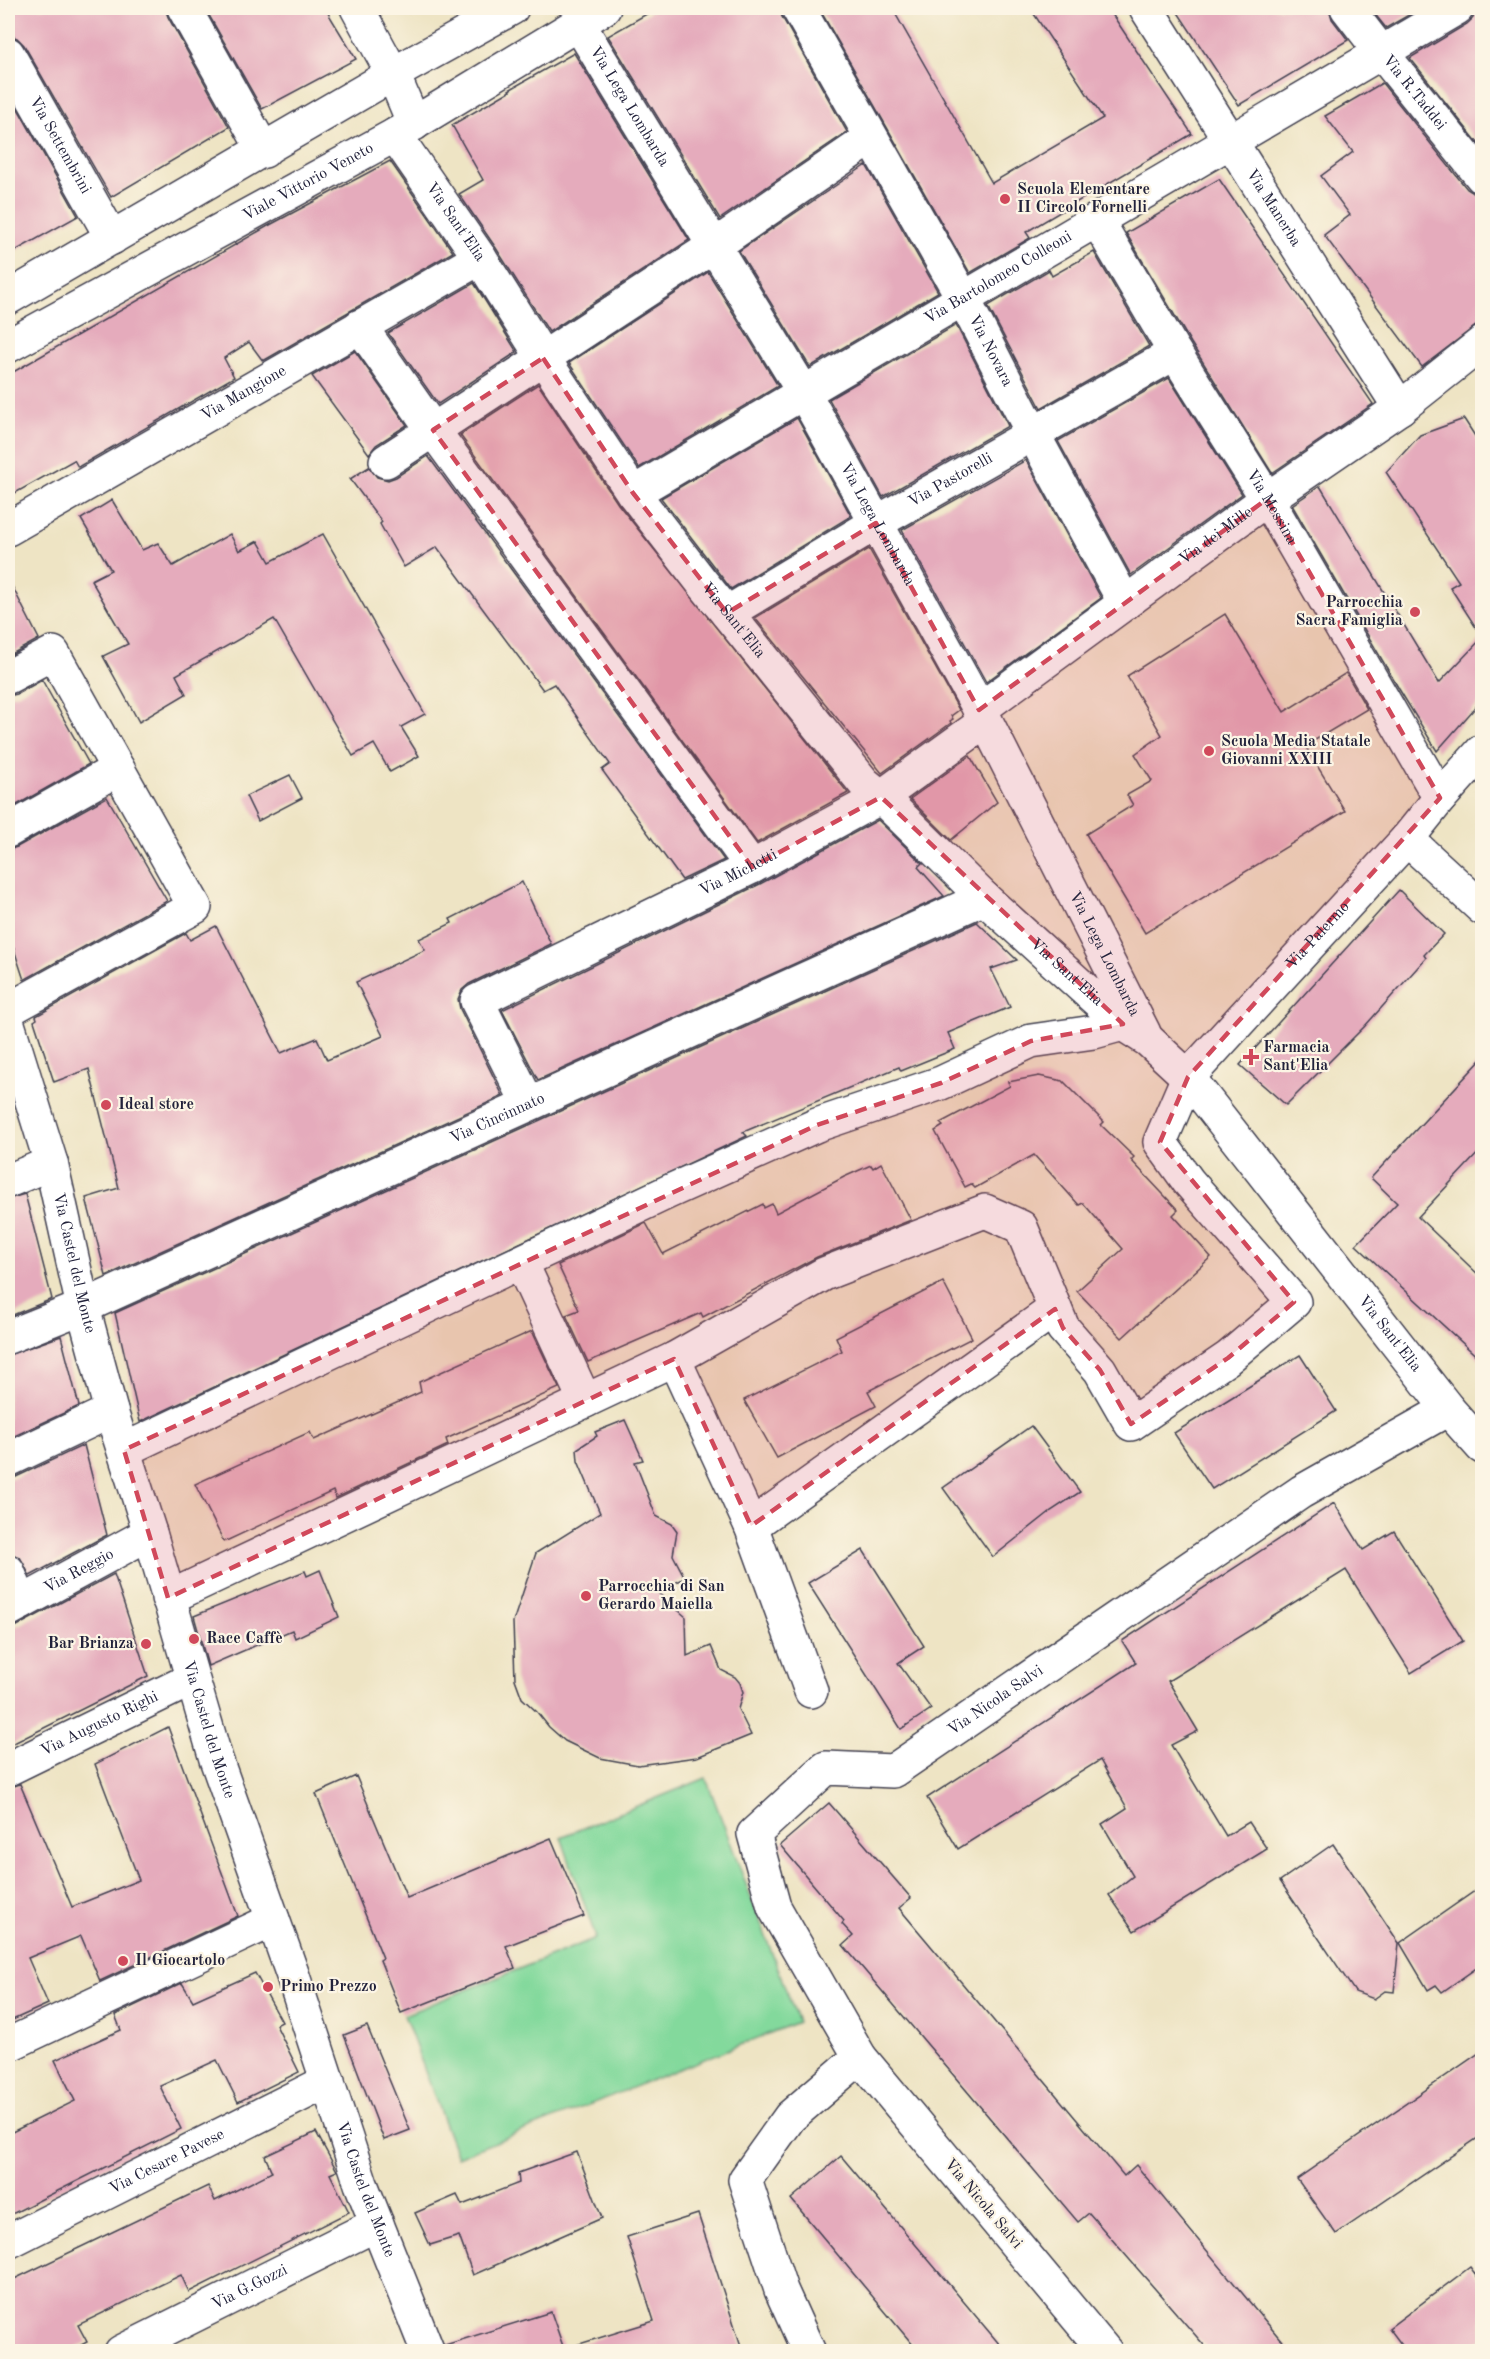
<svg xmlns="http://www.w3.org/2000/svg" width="1490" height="2359" viewBox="0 0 1490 2359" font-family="'Old Standard TT',serif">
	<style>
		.green { fill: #83d99c; stroke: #527e6c; stroke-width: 1.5 }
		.building { fill: #e5abbc }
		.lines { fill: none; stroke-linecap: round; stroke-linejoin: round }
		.minor-casing { stroke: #413f50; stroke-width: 36 }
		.secondary-casing { stroke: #413f50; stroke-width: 36 }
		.minor { stroke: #fff; stroke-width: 33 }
		.secondary { stroke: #fff; stroke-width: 33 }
		.marked { fill: #d1495b; fill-opacity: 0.2; stroke: #d1495b; stroke-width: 4.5; stroke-dasharray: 12 8; stroke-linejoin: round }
		.poi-dot { fill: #d1495b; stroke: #fcf5e5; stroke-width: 2 }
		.labels { text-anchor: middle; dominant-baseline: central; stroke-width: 4.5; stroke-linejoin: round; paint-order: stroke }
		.street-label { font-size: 16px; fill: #22223b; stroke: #fcf5e5 }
		.poi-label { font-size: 16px; font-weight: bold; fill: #22223b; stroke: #fcf5e5; text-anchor: start }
	</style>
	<rect width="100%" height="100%" fill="#fcf5e5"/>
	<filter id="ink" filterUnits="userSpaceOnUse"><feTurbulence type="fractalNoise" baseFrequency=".0167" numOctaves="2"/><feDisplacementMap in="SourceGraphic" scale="12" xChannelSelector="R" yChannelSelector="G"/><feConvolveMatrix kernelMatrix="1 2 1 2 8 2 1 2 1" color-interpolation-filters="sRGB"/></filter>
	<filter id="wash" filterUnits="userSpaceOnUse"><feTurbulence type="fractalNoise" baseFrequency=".008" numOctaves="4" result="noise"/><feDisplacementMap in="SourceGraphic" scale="24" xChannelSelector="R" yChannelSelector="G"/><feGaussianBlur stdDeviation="1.35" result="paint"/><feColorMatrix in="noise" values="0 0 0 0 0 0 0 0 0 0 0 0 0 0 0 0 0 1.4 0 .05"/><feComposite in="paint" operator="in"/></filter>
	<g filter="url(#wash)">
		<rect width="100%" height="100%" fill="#eee4c4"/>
		<polygon class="green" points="706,1778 798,2022 457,2157 404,2015 596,1938 561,1837"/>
		<g id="blocks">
			<g class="building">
				<polygon points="8,8 165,8 168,17 229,127 111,197 24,45 17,38 8,35"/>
				<polygon points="205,8 325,8 356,59 262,109"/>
				<polygon points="657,8 779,8 782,17 847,132 720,219 608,36"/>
				<polygon points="819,8 892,8 992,183 1103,118 1030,8 1108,8 1192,134 1026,232 1030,238 970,273"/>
				<polygon points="1175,8 1329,8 1332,19 1348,40 1239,105"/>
				<polygon points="1370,8 1421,8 1386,28"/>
				<polygon points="1476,8 1482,8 1482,148 1410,58 1467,24 1473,18"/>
				<polygon points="574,53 689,240 549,332 496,248 459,194 483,180 452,125 510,91 509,90"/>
				<polygon points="1382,83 1467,189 1475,194 1482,195 1482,321 1422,367 1324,235 1350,215 1321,176 1353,152 1325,116"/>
				<polygon points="8,91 78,216 8,255"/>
				<polygon points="390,161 453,252 263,361 249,342 224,358 234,377 78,467 74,460 8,497 8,375 268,226"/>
				<polygon points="866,165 938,292 810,367 739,251"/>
				<polygon points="1219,179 1373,404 1272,473 1191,343 1126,233"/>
				<polygon points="1094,252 1149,346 1041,408 988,306 1049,270 1052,276"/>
				<polygon points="708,272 778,386 639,468 569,363"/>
				<polygon points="474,283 517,352 438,404 388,333"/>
				<polygon points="956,325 1008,426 883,497 829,399"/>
				<polygon points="355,351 407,425 376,445 369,454 312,376"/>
				<polygon points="1169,378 1242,494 1131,575 1058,441"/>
				<polygon points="538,384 618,504 848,793 757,843 460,435"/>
				<polygon points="797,418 851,516 731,589 661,498"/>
				<polygon points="1464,419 1482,447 1482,637 1450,587 1459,582 1386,472 1420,435"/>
				<polygon points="428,456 724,860 682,880 602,770 610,764 554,684 543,690 437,547 404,567 380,524 382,522 350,479 369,467 377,477 388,480 396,477"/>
				<polygon points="1026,460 1101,598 986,682 902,530"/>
				<polygon points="1320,486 1439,683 1482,638 1482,700 1437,751 1399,689 1292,505"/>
				<polygon points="112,500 142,550 158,543 173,566 230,534 239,551 258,541 270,562 323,534 425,714 401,727 419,756 390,772 374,744 353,756 274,619 176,675 186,694 139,722 103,656 128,644 91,580 111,570 81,519"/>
				<polygon points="869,549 959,710 951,716 953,719 950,721 951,723 882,773 755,618"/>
				<polygon points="8,578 39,639 8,656"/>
				<polygon points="1225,614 1284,712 1346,673 1367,709 1305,746 1345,811 1145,933 1086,834 1133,805 1127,795 1152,781 1135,754 1162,735 1127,676"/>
				<polygon points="42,680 89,764 8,810 8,696 17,694"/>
				<polygon points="970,756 997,802 951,840 910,799"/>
				<polygon points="290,775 302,798 258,821 246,796"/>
				<polygon points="107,797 167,901 24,980 8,931 8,850 17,847"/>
				<polygon points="878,820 922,863 918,867 944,896 538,1080 502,1010 760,884"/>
				<polygon points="522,882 551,944 469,984 462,990 458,999 460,1009 503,1096 106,1276 86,1198 119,1188 89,1069 54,1082 34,1021 37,1019 36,1016 186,933 190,940 216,926 281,1053 317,1038 327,1060 383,1036 356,982 425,950 419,939 452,923 450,919"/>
				<polygon points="1399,890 1444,934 1424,955 1426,958 1365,1026 1286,1105 1240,1065"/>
				<polygon points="977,922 1017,960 991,969 1010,1007 948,1033 955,1049 901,1071 899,1067 743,1132 747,1136 140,1422 115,1313"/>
				<polygon points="1482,1059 1482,1149 1418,1217 1482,1278 1482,1361 1356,1245 1397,1203 1371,1178"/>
				<polygon points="1039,1076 1063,1081 1104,1122 1101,1125 1134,1157 1131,1160 1178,1210 1173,1215 1211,1257 1122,1338 1077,1291 1123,1249 1083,1203 1079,1205 1034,1155 975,1188 971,1184 965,1187 935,1131 943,1126 940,1123 1010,1086 1008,1082"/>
				<polygon points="881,1163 911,1220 817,1257 703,1317 701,1313 588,1362 566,1315 579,1310 558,1265 646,1223 663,1254 763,1204 764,1208 772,1204 776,1213 844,1177 871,1165 873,1168"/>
				<polygon points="25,1194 52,1299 8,1317 8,1199"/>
				<polygon points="943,1282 972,1338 868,1391 876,1406 777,1458 744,1400 842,1351 836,1337"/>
				<polygon points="532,1331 559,1388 446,1439 448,1445 336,1498 333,1491 224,1542 195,1484 310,1432 314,1440 421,1392 419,1382"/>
				<polygon points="61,1336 79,1406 8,1439 8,1355"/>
				<polygon points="1300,1355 1336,1411 1212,1489 1174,1433"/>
				<polygon points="625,1420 643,1460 635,1462 656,1516 672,1524 677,1531 673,1555 685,1578 657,1592 686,1617 687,1656 711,1646 721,1670 735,1677 740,1683 743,1692 738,1709 751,1735 697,1757 638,1765 600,1758 565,1741 549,1727 537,1712 522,1698 515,1679 513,1622 536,1553 600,1513 578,1461 577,1449 597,1436 595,1432"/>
				<polygon points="1031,1426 1080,1492 1051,1511 993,1557 943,1488"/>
				<polygon points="84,1445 107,1535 30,1576 20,1557 8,1553 8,1479 16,1477"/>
				<polygon points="1334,1503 1363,1550 1394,1531 1463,1641 1411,1673 1346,1570 1168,1681 1198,1731 1171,1745 1226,1836 1249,1822 1267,1849 1134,1931 1109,1895 1133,1876 1102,1824 1127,1808 1100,1760 958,1849 927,1798 1136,1663 1122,1641"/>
				<polygon points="863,1550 924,1646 898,1663 931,1709 901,1729 808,1583"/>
				<polygon points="320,1570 339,1617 295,1638 292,1630 208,1666 194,1616 305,1571 307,1576"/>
				<polygon points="114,1574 148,1676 8,1746 8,1629 17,1626"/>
				<polygon points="168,1727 238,1916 100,1981 81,1936 28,1958 48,2004 8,2022 8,1788 20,1784 72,1907 139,1880 95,1764"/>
				<polygon points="356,1776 407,1898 551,1838 584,1916 506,1946 515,1968 401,2013 380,1960 383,1958 316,1794"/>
				<polygon points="829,1803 911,1898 899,1908 1124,2176 1136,2165 1291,2352 1210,2352 1089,2213 1078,2222 843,1945 853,1936 842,1924 844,1921 780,1845"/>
				<polygon points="1333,1844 1399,1943 1394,1992 1385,1991 1374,1999 1355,1992 1280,1881"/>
				<polygon points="1482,1886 1482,1964 1442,1992 1436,1985 1428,1990 1400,1943"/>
				<polygon points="255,1973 282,2022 276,2025 299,2072 238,2102 217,2060 160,2086 181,2129 8,2216 8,2134 75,2101 55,2060 121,2030 115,2015 182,1983 193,2001"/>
				<polygon points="367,2026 410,2130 384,2140 344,2035"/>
				<polygon points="1482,2051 1482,2135 1336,2234 1297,2179"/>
				<polygon points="316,2132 337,2171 330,2174 349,2212 189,2292 181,2275 78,2325 87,2342 68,2352 8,2352 8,2282 208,2186 215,2201 272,2172 265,2156"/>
				<polygon points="577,2152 602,2218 473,2275 459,2236 430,2245 415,2213 457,2195 462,2205 519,2183 518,2173"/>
				<polygon points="841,2156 1006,2352 919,2352 791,2199"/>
				<polygon points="698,2214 743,2352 577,2352 576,2345 654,2321 627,2237"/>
				<polygon points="1470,2267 1482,2283 1482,2339 1466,2352 1407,2352 1389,2328"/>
				<polygon points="551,2312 565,2352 446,2352 445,2345"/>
			</g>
		</g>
	</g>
	<g filter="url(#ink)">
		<use href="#blocks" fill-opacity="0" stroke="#413f50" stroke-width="1.5"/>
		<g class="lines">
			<g class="minor-casing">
				<g id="minor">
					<polyline points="184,8 264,151"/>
					<polyline points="357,8 393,74 414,124"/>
					<path id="s1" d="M798,8L963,298L1033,434L1125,603"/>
					<path id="s2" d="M1146,8L1400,408"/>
					<path id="s3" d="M1347,8L1381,52L1482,177"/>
					<path id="s4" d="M578,23L804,393L986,721L1144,1033"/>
					<path id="s5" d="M8,54L112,238"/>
					<path id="s6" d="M395,135L480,258L543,358L633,493L701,581L864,783L881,797L984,898L1123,1024L1148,1040L1188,1077L1407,839L1440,798L1482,751"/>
					<path id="s7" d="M1097,220L1175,353L1267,499L1440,798"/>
					<polyline points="360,326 433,430 752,867"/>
					<polyline points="386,461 714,246 871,138"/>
					<path id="s8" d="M633,493L1457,8"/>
					<path id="s9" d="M8,529L480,258"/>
					<path id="s10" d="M727,613L876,523L1175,353"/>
					<polyline points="8,677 53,653 195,907 8,1010"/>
					<path id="s11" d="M979,710L1267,499L1400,408L1482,343"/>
					<polyline points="8,831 118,769"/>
					<polyline points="1407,839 1482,908"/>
					<path id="s12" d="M528,1103L477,1001L752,867L881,797L986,721"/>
					<polyline points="8,1181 51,1163"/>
					<polyline points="521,1262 585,1401"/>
					<path id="s13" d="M8,1337L83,1307L984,898"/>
					<polyline points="674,1359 751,1526 1055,1309"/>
					<polyline points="124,1450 668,1192 817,1125 941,1083 1031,1041 1094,1032 1123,1024"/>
					<polyline points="8,1460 111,1411"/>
					<polyline points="751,1526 811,1691"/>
					<polyline points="8,1571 21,1603"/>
					<path id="s14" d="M168,1598L674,1359L824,1274L985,1211L1021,1227L1063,1328L1100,1370L1131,1424L1228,1358L1294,1302L1188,1181L1160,1142L1188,1077L1448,1409L1482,1447"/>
					<path id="s15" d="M8,1610L150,1533"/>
					<path id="s16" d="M8,1769L192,1679"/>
					<polyline points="8,2045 273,1920"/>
					<path id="s17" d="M8,2242L328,2081"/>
					<path id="s18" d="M121,2352L377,2224"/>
					<polyline points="809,2352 781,2290 745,2180 790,2117 860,2057"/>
					<path id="s19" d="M1106,2352L860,2057L774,1907L754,1834L826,1768L893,1771L1301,1492L1448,1409"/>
				</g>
			</g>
			<g class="secondary-casing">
				<g id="secondary">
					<polyline points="8,298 393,74 512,8"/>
					<path id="s20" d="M8,346L395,135L604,8"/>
					<path id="s21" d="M8,1024L51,1163L83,1307L111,1411L150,1533L216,1759L292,1973L361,2184L428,2352"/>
				</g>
			</g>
			<use href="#minor" class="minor"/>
			<use href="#secondary" class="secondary"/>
		</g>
	</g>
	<path class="marked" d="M543,358L633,493L727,613L876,523L979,710L1267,499L1440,798L1188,1077L1160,1142L1294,1302L1228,1358L1131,1424L1100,1370L1063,1328L1055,1309L751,1526L674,1359L168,1598L124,1450L817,1125L941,1083L1031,1041L1123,1024L881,797L752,867L433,430Z"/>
	<g class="poi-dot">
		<circle cx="1005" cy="199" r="6"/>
		<circle cx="1415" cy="612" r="6"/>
		<circle cx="1209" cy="751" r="6"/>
		<path d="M1248 1048h6v6h6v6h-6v6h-6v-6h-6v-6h6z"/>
		<circle cx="106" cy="1105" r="6"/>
		<circle cx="586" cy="1596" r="6"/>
		<circle cx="194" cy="1639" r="6"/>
		<circle cx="146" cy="1644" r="6"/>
		<circle cx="123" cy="1961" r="6"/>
		<circle cx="268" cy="1987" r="6"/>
	</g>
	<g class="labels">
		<g class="street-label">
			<text stroke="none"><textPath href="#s3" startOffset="108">Via R.Taddei</textPath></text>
			<text stroke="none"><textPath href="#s4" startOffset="98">Via Lega Lombarda</textPath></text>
			<text stroke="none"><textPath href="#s5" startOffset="105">Via Settembrini</textPath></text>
			<text stroke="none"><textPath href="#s20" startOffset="342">Viale Vittorio Veneto</textPath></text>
			<text stroke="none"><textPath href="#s2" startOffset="237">Via Manerba</textPath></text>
			<text stroke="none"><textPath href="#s6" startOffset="106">Via Sant'Elia</textPath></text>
			<text stroke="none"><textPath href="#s8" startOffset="424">Via Bartolomeo Colleoni</textPath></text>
			<text stroke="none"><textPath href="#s1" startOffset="393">Via Novara</textPath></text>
			<text stroke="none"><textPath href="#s9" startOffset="272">Via Mangione</textPath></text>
			<text stroke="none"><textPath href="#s10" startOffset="260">Via Pastorelli</textPath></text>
			<text stroke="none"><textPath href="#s7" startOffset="336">Via Messina</textPath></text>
			<text stroke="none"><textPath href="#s4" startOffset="584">Via Lega Lombarda</textPath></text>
			<text stroke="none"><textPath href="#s11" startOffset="294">Via dei Mille</textPath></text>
			<text stroke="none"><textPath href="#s6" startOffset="592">Via Sant'Elia</textPath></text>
			<text stroke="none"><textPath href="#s12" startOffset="405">Via Michetti</textPath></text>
			<text stroke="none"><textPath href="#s6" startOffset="1431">Via Palermo</textPath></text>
			<text stroke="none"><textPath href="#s4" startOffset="1070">Via Lega Lombarda</textPath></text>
			<text stroke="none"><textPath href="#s6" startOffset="1078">Via Sant'Elia</textPath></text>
			<text stroke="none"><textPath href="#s13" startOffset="536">Via Cincinnato</textPath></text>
			<text stroke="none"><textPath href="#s21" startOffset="248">Via Castel del Monte</textPath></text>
			<text stroke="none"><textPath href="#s14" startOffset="1982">Via Sant'Elia</textPath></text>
			<text stroke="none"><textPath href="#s15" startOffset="81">Via Reggio</textPath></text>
			<text stroke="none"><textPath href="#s19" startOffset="922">Via Nicola Salvi</textPath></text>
			<text stroke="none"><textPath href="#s16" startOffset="102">Via Augusto Righi</textPath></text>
			<text stroke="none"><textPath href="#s21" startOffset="734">Via Castel del Monte</textPath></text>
			<text stroke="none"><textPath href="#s17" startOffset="178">Via Cesare Pavese</textPath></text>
			<text stroke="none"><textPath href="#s21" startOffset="1220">Via Castel del Monte</textPath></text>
			<text transform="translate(983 2204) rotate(50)">Via Nicola Salvi</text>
			<text stroke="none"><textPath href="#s18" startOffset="144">Via G.Gozzi</textPath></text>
		</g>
		<g class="poi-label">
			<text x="1017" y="190">Scuola Elementare<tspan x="1017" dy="18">II Circolo Fornelli</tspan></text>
			<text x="1403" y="603" text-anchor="end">Parrocchia<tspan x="1403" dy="18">Sacra Famiglia</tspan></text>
			<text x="1221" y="742">Scuola Media Statale<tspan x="1221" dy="18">Giovanni XXIII</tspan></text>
			<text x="1263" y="1048">Farmacia<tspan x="1263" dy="18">Sant'Elia</tspan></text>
			<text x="118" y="1105">Ideal store</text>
			<text x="598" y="1587">Parrocchia di San<tspan x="598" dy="18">Gerardo Maiella</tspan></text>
			<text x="206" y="1639">Race Caffè</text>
			<text x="134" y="1644" text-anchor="end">Bar Brianza</text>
			<text x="135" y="1961">Il Giocartolo</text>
			<text x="280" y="1987">Primo Prezzo</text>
		</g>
	</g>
	<rect width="1490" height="2359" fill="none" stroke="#fcf5e5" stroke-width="30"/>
</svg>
